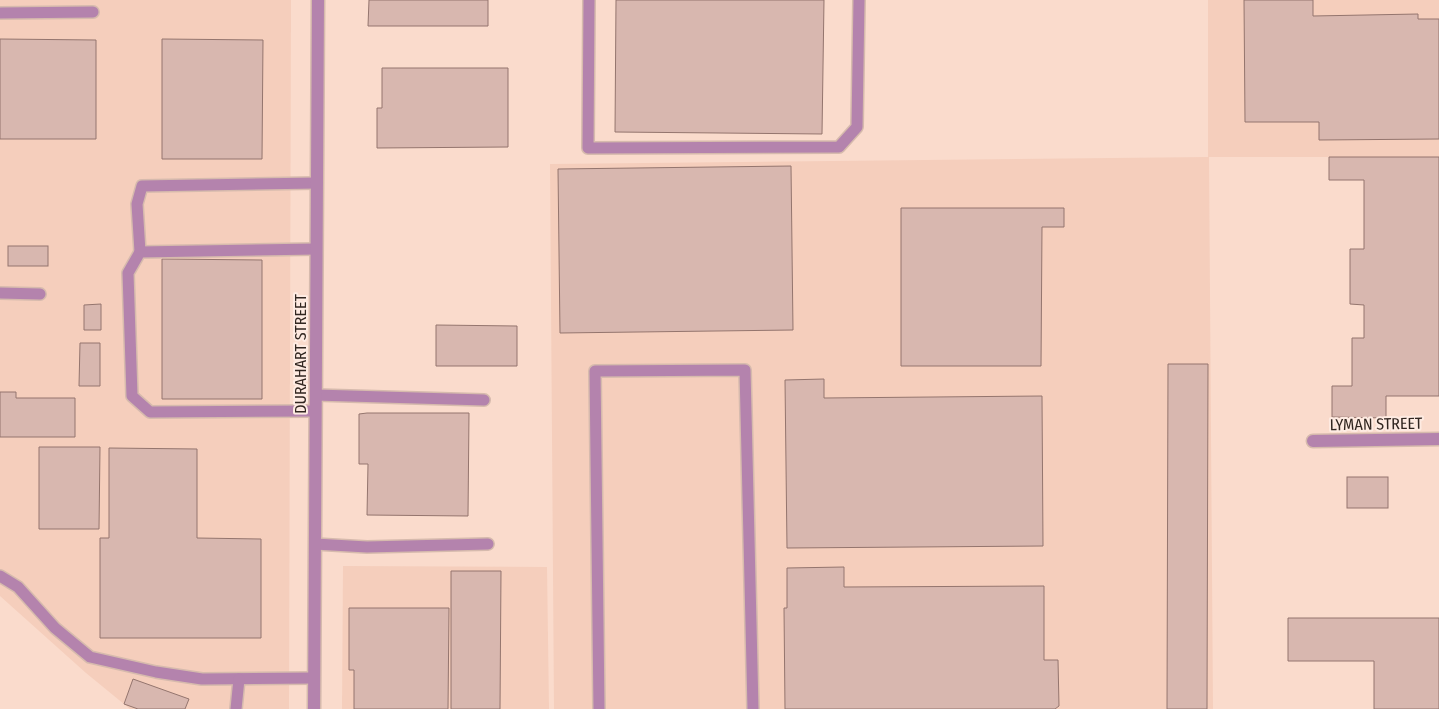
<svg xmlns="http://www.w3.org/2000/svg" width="1439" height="709" viewBox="0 0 1439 709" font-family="'Fira Sans Condensed',sans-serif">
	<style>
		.built { fill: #f5cebc }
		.building { fill: #d8b7af; stroke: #94756e }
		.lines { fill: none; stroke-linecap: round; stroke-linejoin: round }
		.lane-casing { stroke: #d6baad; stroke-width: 14 }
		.street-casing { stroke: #d6baad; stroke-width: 15 }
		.lane { stroke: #b483ad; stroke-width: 11 }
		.street { stroke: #b483ad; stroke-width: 12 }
		.labels { text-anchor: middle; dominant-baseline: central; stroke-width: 4; stroke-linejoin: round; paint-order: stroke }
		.street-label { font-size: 16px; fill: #312620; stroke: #feebe2 }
	</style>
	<rect width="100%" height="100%" fill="#fadbcc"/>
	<g class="built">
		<polygon points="0,0 291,0 289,709 130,709 86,673 0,596"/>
		<polygon points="1208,0 1439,0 1439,157 1209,157 1213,709 554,709 550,164 1208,157"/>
		<polygon points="343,566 547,567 549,709 342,709"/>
	</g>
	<g class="building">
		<polygon points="369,0 488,0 488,26 368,26"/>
		<polygon points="616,0 824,0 822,134 615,132"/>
		<polygon points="1244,0 1313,0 1313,16 1418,14 1418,19 1439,19 1439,139 1319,140 1319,122 1245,122"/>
		<polygon points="0,39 96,40 96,139 0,139"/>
		<polygon points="162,39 263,40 262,159 162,159"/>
		<polygon points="382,68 508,68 508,147 377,148 377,108 382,108"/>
		<polygon points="1329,157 1439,157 1439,396 1386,396 1386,418 1332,417 1332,386 1352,386 1352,338 1364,338 1364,305 1350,304 1350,249 1364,249 1364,180 1329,180"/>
		<polygon points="791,166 793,330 560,333 558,169"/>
		<polygon points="901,208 1064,208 1064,227 1042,227 1041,366 901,366"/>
		<rect x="8" y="246" width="40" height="20"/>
		<polygon points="162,259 262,260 262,399 162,399"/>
		<polygon points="101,304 101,330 84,330 84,305"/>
		<polygon points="436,325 517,326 517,366 436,366"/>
		<polygon points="80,343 100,343 100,386 79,386"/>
		<polygon points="1168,364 1208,364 1207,709 1167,709"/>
		<polygon points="824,379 824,398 1042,396 1043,546 787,548 785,380"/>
		<polygon points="0,392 16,392 16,398 75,398 75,437 0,437"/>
		<polygon points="367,413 469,413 468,516 367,515 368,464 359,464 359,414"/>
		<polygon points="39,447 100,447 99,529 39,529"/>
		<polygon points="109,448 197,449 197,538 261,539 261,638 100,638 100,538 109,538"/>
		<rect x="1347" y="477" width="41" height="31"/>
		<polygon points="844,567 844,587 1044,586 1044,660 1058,660 1059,706 1055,709 785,709 784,608 787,608 787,568"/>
		<polygon points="451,571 501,571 500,709 451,709"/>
		<polygon points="349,608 449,608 448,709 354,709 354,670 349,670"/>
		<polygon points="1288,618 1439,618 1439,709 1374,709 1374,661 1288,661"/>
		<polygon points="133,679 189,699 185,709 138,709 124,704"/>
	</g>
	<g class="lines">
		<g class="lane-casing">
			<g id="lane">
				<polyline points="589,0 588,148 839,147 857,127 859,0"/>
				<polyline points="0,13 93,12"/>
				<polyline points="140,252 137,204 142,186 317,183"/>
				<polyline points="0,293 40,294"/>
				<polyline points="316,395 484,400"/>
				<polyline points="315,411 150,412 132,396 128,273 140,252 316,249"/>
				<polyline points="315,544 367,547 488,544"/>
				<polyline points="0,576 18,587 55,628 90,657 156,672 202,679 314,678"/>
				<polyline points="236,709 239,679"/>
				<polyline points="599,709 595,371 745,370 753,709"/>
			</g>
		</g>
		<g class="street-casing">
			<g id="street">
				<polyline points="1313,441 1439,439"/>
				<polyline points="314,709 318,0"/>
			</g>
		</g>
		<use href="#lane" class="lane"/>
		<use href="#street" class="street"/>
	</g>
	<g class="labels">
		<g class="street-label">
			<text transform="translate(300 354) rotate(-90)">DURAHART STREET</text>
			<text transform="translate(1376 424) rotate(-1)">LYMAN STREET</text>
		</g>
	</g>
</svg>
